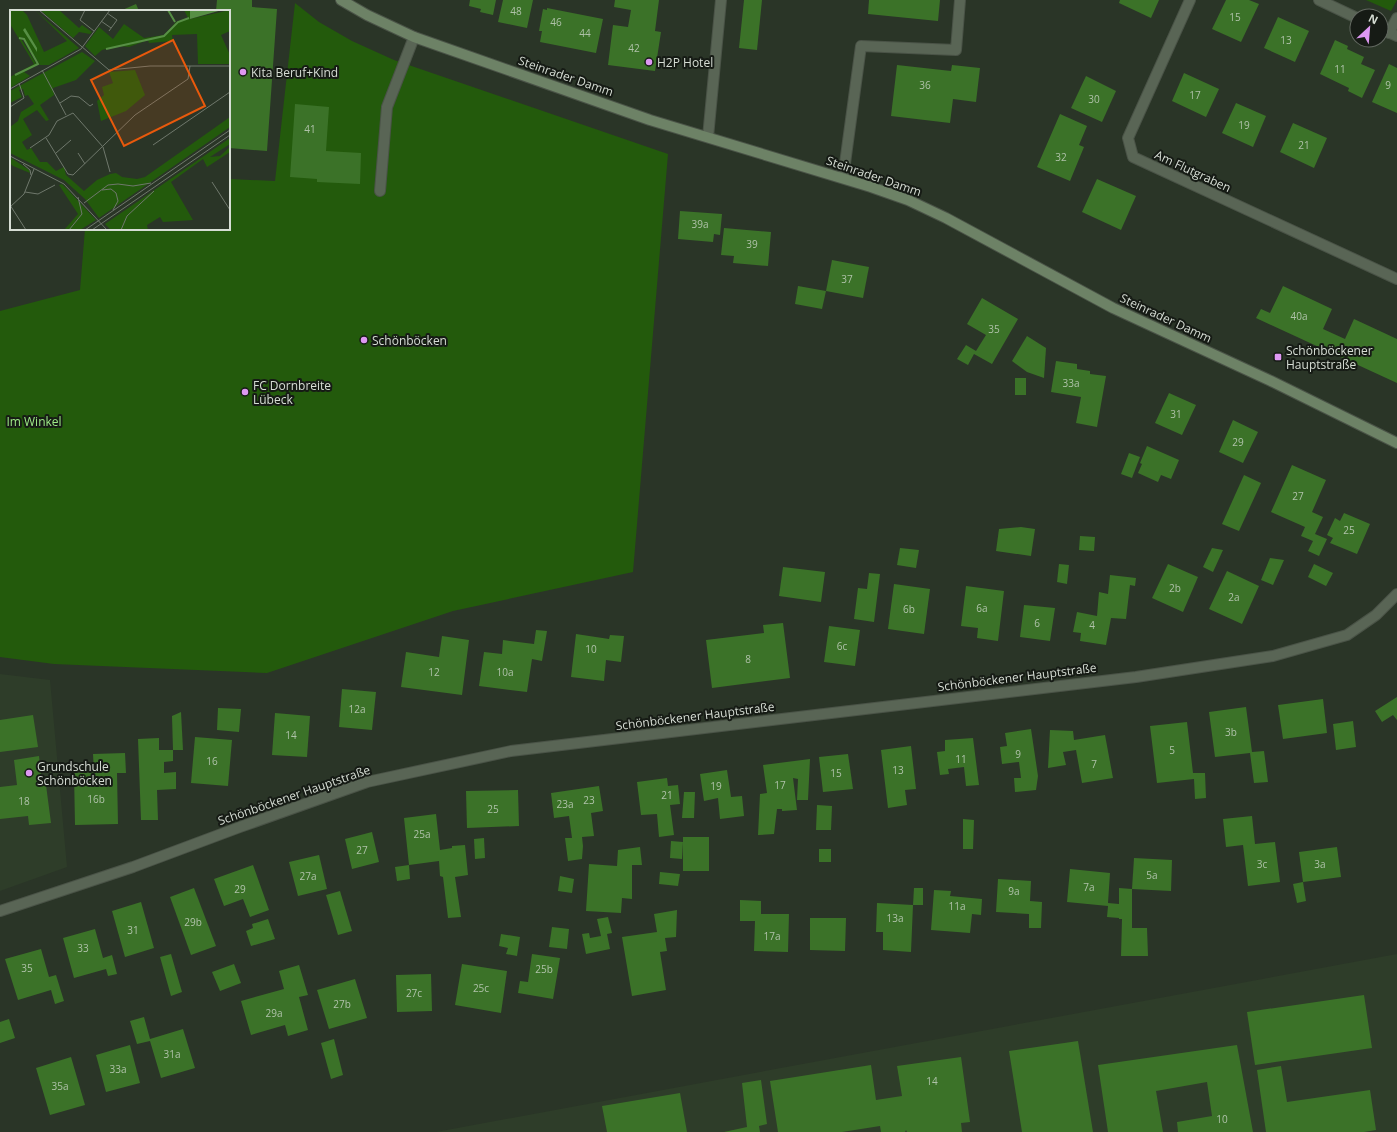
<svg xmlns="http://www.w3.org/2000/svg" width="1397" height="1132" viewBox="0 0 1397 1132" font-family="'Open Sans',sans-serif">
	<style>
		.built { fill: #2e3d29 }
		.green { fill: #235a0c }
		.building { fill: #3b7228 }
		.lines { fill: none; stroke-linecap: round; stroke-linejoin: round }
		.lane-casing { stroke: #4a5347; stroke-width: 12 }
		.street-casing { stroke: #4a5347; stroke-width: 12 }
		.secondary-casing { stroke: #4a5347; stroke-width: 12 }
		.lane { stroke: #596555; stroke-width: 10 }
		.street { stroke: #596555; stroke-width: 10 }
		.secondary { stroke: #6d8266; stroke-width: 10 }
		.poi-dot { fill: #de98f2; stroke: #161b15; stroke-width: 1.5 }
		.labels { text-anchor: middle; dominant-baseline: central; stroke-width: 4; stroke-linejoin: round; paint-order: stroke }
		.number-label { font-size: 10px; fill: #afc2a9 }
		.poi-label { font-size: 12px; fill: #d6ddd4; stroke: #161b15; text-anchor: start }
		.street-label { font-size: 12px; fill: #d6ddd4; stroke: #161b15 }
		.park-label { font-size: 12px; fill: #9eea87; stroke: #161b15 }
		.inset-river { fill: none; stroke: #578f45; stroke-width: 2 }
		.inset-road { fill: none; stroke: #6f786c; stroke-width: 1 }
		.view { fill: #e8590c; fill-opacity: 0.15; stroke: #e8590c; stroke-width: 2 }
		.inset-edge { fill: none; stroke: #d6ddd4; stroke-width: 2 }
	</style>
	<rect width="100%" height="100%" fill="#2a3527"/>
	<g class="built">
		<polygon points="0,674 50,680 67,867 0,891"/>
		<polygon points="1397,954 1397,1132 436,1132"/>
	</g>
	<g class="green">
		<polygon points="1366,0 1397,0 1391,11"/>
		<polygon points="295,3 319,22 352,41 394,60 668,154 633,572 453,611 267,673 54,664 0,657 0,311 80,290 85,229 229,229 229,179 275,181"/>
	</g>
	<g class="building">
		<polygon points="217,0 252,0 252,7 277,9 267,151 229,148 229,11 216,11"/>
		<polygon points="470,0 496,0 493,15 480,12 481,9 469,6"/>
		<polygon points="503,0 533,0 527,28 498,22"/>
		<polygon points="615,0 659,0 655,31 661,32 655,71 608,65 613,25 628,27 631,10 614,7"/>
		<polygon points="744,0 762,0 757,50 739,48"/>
		<polygon points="869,0 940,0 938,21 868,14"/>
		<polygon points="1120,0 1159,0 1151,18 1119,3"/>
		<polygon points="1226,0 1249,0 1259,4 1241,42 1212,29"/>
		<polygon points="136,4 139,11 120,11"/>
		<polygon points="547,8 603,19 596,53 540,42 542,31 539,31 543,9 547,10"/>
		<polygon points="1278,17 1309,31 1295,62 1264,48"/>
		<polygon points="1335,40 1348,46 1347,49 1364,57 1361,64 1375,70 1362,98 1348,91 1349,88 1320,74"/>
		<polygon points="1389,64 1397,68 1397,113 1372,102"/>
		<polygon points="897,65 951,71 952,65 980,68 976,102 953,99 950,123 891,116"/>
		<polygon points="1184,73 1219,89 1206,117 1172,101"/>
		<polygon points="1086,76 1116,91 1102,122 1071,108"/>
		<polygon points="1236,103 1266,116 1253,147 1222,133"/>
		<polygon points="295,104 329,107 326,151 361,153 360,184 317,182 317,179 290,177"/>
		<polygon points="1060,114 1087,126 1079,145 1084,147 1070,181 1037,167"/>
		<polygon points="1293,123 1327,138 1314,168 1280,152"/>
		<polygon points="1097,179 1136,196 1121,230 1082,212"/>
		<polygon points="680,211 722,214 720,235 714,234 713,242 678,239"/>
		<polygon points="724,228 771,232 768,266 733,263 734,256 721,255"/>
		<polygon points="832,260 869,267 863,298 826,291"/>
		<polygon points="798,286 826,291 822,309 795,304"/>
		<polygon points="1283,286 1332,309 1323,329 1345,339 1354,319 1397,339 1397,383 1256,318 1261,309 1270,313"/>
		<polygon points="982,298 1018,319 992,364 974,354 968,365 957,359 966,345 976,351 986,335 967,324"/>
		<polygon points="1027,336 1046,348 1044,378 1027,372 1012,361"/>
		<polygon points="1056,361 1077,364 1077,369 1090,371 1090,374 1106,376 1097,427 1076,423 1081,397 1051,392"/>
		<rect x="1015" y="378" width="11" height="17"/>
		<polygon points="1169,393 1196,405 1182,435 1155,423"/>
		<polygon points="1233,420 1258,432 1243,463 1219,452"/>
		<polygon points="1147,446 1179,460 1171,479 1161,475 1158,482 1138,473 1142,464 1140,463"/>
		<polygon points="1129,453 1140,457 1132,478 1121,474"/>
		<polygon points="1292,465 1326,480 1312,512 1323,517 1315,534 1327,539 1319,556 1308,551 1313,541 1301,536 1305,527 1271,512"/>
		<polygon points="1244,475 1261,483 1239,531 1222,524"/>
		<polygon points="1344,513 1370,524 1357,554 1330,543 1333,538 1327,535 1335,518 1340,521"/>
		<polygon points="1021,527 1035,529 1031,556 996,551 999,529"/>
		<polygon points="1080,536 1095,537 1094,551 1079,550"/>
		<polygon points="900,548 919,550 916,568 897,565"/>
		<polygon points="1212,548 1223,550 1213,572 1203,567"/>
		<polygon points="1270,558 1284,560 1273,585 1261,580"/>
		<polygon points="1059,564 1069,565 1067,584 1057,582"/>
		<polygon points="1168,564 1198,577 1183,612 1152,598"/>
		<polygon points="1314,564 1333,573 1326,586 1308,577"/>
		<polygon points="783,567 825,572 821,602 779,596"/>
		<polygon points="1227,571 1259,586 1242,624 1209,609"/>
		<polygon points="869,573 880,574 874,622 854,619 858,588 867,589"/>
		<polygon points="1110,575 1136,578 1135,586 1130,585 1126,619 1111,618 1106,645 1080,641 1081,633 1073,632 1077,612 1097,616 1099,592 1108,594"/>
		<polygon points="894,584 930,589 924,634 888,629"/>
		<polygon points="966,586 1004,591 998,641 977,638 978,628 961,626"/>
		<polygon points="1024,605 1055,608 1050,641 1020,637"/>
		<polygon points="783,623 790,678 712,688 706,640 764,633 763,625"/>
		<polygon points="829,626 860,630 855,666 824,662"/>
		<polygon points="536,630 547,631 542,661 532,659 527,692 479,686 484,652 502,654 503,640 534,644"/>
		<polygon points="576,634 609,639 610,635 624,636 621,662 606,660 604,681 571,677"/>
		<polygon points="442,636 469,640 462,695 401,687 406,652 439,657"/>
		<polygon points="342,689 376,692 372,730 339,727"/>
		<polygon points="1397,697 1397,720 1393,715 1382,722 1375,711"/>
		<polygon points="1323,699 1327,733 1283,739 1278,705"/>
		<polygon points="1246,707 1252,752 1264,751 1268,782 1254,783 1250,753 1215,757 1209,712"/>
		<polygon points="218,708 241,709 239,732 217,730"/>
		<polygon points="181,712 183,750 173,750 172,716"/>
		<polygon points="275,713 310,716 307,757 272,755"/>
		<polygon points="33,715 38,747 0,752 0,720"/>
		<polygon points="1353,721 1356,747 1336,750 1333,724"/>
		<polygon points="1187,722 1193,773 1205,773 1206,798 1195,799 1194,779 1157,783 1150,726"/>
		<polygon points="1031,729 1038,776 1036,790 1015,792 1014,778 1021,778 1019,762 1002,764 1000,747 1007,746 1005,733"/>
		<polygon points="1050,730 1073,731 1074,740 1105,735 1113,778 1082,783 1076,750 1063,752 1066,765 1048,768"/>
		<polygon points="195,737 232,740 228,786 191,783"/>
		<polygon points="159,738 159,750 173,750 173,761 164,762 164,773 176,772 176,789 157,790 158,820 141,820 138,739"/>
		<polygon points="973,738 979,785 966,786 964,767 948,769 949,774 940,775 937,752 945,751 945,740"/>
		<polygon points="911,746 916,789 905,790 907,805 888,808 881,750"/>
		<polygon points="125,753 126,773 117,773 118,824 75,825 74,773 94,772 93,754"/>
		<polygon points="848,754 853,789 823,792 819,757"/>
		<polygon points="39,756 42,785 46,785 51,823 29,825 28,816 0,819 0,787 17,785 14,760"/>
		<polygon points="810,759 808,800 797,800 798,779 793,778 797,810 782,811 782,809 777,809 774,834 758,835 760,794 767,793 763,765"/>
		<polygon points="727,770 731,797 742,796 744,816 720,819 718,798 704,801 700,774"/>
		<polygon points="667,778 668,786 678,785 680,804 670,805 674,835 659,837 657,814 641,815 637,782"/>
		<polygon points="599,786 603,811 591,813 594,836 582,837 583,846 582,859 568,861 565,838 572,838 569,816 554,818 551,793"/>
		<polygon points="518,790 519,826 467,828 466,791"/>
		<polygon points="684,792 695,792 694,818 682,818"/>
		<polygon points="817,805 832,806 831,830 816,830"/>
		<polygon points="436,814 440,850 452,848 452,846 465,845 468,875 455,877 461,917 448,918 443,877 440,876 439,861 409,865 404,818"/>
		<polygon points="1252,816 1255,844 1275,842 1280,882 1248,886 1243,845 1226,847 1223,819"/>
		<polygon points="963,819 974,820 973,849 963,849"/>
		<polygon points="372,832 379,862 352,869 345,839"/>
		<rect x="683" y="837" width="26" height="34"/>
		<polygon points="484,838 485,858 475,859 474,839"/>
		<polygon points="671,841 683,842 682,859 670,858"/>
		<polygon points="640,847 642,865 632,865 632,899 622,898 621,913 586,911 589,864 617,866 618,850"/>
		<polygon points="1337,847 1341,877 1303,882 1299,852"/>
		<rect x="819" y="849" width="12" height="13"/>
		<polygon points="319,855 327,889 298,896 289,862"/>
		<polygon points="1134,858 1172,860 1171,891 1132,889"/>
		<polygon points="253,865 269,910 250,917 243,899 224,906 214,879"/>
		<polygon points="409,865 410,879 397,881 395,867"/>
		<polygon points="1070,869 1110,873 1108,903 1119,904 1119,888 1132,889 1132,928 1147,928 1148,956 1121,956 1122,919 1119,919 1119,918 1107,917 1108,906 1067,902"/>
		<polygon points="660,872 680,874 678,886 659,884"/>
		<polygon points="560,876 574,879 572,893 558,891"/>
		<polygon points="998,879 1031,881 1030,901 1042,902 1041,928 1029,928 1029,914 996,912"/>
		<polygon points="1303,882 1306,901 1297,903 1293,884"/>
		<polygon points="194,888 216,946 191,955 170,897"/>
		<polygon points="914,888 923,888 923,905 913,905"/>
		<polygon points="934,890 951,891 950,896 982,899 981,915 972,914 970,933 931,930"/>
		<polygon points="340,891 352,931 338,935 326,895"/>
		<polygon points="740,900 761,901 761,914 789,914 788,952 754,951 755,921 740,921"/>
		<polygon points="141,902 154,948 125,957 112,911"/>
		<polygon points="877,903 913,905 911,952 883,950 883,932 876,932"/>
		<polygon points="677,910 676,937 665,938 667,951 660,952 666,990 632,996 622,937 657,932 654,914"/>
		<polygon points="608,917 612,933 607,934 610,949 586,954 582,934 589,933 590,938 601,936 597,919"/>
		<polygon points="810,918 846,918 845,951 810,950"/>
		<polygon points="268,919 275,939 251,946 246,931 253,928 252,924"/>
		<polygon points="552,927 569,929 567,949 549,947"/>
		<polygon points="95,929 103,958 112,955 117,974 108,976 106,969 74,978 63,938"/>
		<polygon points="501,934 520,937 517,956 506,954 508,948 499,946"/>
		<polygon points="41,949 49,977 56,975 64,1001 55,1004 51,990 18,1000 5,959"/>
		<polygon points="171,954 182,992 171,996 160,957"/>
		<polygon points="532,954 560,958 553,999 518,993 520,981 528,982"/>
		<polygon points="234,964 241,983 220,991 212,972"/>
		<polygon points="462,964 507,971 501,1013 455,1005"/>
		<polygon points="299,965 308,995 299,997 308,1030 288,1036 285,1025 251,1035 241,1001 284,989 279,971"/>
		<polygon points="431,974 432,1011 397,1012 396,975"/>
		<polygon points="355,979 367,1018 329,1029 317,990"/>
		<polygon points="1364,995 1372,1048 1255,1065 1247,1012"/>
		<polygon points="144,1017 150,1039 183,1029 195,1068 161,1078 150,1041 137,1044 130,1021"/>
		<polygon points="9,1019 15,1038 0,1043 0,1022"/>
		<polygon points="334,1039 343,1075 331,1079 321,1043"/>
		<polygon points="1078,1041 1093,1132 1022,1132 1009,1051"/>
		<polygon points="130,1045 140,1083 106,1092 96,1055"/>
		<polygon points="1237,1045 1253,1132 1178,1132 1177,1122 1212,1116 1207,1082 1156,1091 1163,1132 1108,1132 1098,1065"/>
		<polygon points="71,1057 85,1105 50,1115 36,1068"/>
		<polygon points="961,1057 970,1122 961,1123 962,1132 907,1132 906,1130 905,1132 881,1132 880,1126 842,1132 778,1132 770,1081 871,1065 876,1100 902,1096 897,1066"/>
		<polygon points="1281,1066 1287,1102 1370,1090 1376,1130 1364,1132 1266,1132 1257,1070"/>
		<polygon points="761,1080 767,1124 759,1126 760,1132 724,1132 747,1127 742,1083"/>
		<polygon points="680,1093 687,1132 607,1132 602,1106"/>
	</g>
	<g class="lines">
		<g class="lane-casing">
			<g id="lane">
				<polyline points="1190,0 1128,138 1133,157 1397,279"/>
				<polyline points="1319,0 1357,18"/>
				<polyline points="1381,29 1397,36"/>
				<polyline points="1389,33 1397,18"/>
				<polyline points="708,137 721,0"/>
				<polyline points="843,178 861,46 956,50 960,0"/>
				<polyline points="380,191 387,107 414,37"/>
			</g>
		</g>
		<g class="street-casing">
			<polyline id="street" points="0,911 133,867 240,827 367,782 511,751 1136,677 1273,656 1347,635 1376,615 1397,594"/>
		</g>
		<g class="secondary-casing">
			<polyline id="secondary" points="341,0 367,15 414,37 650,120 871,187 908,200 946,218 1113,308 1271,381 1397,443"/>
		</g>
		<use href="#lane" class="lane"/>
		<use href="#street" class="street"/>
		<use href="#secondary" class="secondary"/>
	</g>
	<g class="poi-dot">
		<circle cx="649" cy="62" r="4"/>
		<circle cx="243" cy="72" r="4"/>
		<circle cx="364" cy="340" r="4"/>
		<rect x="1274" y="353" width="8" height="8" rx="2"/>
		<circle cx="245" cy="392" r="4"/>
		<circle cx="29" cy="773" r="4"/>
	</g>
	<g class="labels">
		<g class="number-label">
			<text x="516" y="11">48</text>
			<text x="1235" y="17">15</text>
			<text x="556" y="22">46</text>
			<text x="585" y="33">44</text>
			<text x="1286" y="40">13</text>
			<text x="634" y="48">42</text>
			<text x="1340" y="69">11</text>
			<text x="925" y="85">36</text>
			<text x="1388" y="85">9</text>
			<text x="1195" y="95">17</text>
			<text x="1094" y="99">30</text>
			<text x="1244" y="125">19</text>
			<text x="310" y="129">41</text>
			<text x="1304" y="145">21</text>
			<text x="1061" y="157">32</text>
			<text x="700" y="224">39a</text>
			<text x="752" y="244">39</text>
			<text x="847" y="279">37</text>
			<text x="1299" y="316">40a</text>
			<text x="994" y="329">35</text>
			<text x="1071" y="383">33a</text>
			<text x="1176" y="414">31</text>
			<text x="1238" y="442">29</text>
			<text x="1298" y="496">27</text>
			<text x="1349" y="530">25</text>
			<text x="1175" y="588">2b</text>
			<text x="1234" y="597">2a</text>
			<text x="982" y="608">6a</text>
			<text x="909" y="609">6b</text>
			<text x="1037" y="623">6</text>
			<text x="1092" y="625">4</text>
			<text x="842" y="646">6c</text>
			<text x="591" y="649">10</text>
			<text x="748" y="659">8</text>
			<text x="434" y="672">12</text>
			<text x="505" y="672">10a</text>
			<text x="357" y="709">12a</text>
			<text x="1231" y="732">3b</text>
			<text x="291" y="735">14</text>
			<text x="1172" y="750">5</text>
			<text x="1018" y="754">9</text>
			<text x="961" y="759">11</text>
			<text x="212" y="761">16</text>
			<text x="1094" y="764">7</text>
			<text x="898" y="770">13</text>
			<text x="836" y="773">15</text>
			<text x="780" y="785">17</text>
			<text x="716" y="786">19</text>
			<text x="667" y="795">21</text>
			<text x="96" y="799">16b</text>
			<text x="589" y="800">23</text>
			<text x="24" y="801">18</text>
			<text x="565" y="804">23a</text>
			<text x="493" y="809">25</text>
			<text x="422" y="834">25a</text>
			<text x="362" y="850">27</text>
			<text x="1262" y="864">3c</text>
			<text x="1320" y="864">3a</text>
			<text x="1152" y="875">5a</text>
			<text x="308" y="876">27a</text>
			<text x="1089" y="887">7a</text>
			<text x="240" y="889">29</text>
			<text x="1014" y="891">9a</text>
			<text x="957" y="906">11a</text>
			<text x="895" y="918">13a</text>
			<text x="193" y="922">29b</text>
			<text x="133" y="930">31</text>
			<text x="772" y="936">17a</text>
			<text x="83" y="948">33</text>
			<text x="27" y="968">35</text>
			<text x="544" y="969">25b</text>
			<text x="481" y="988">25c</text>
			<text x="414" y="993">27c</text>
			<text x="342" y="1004">27b</text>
			<text x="274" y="1013">29a</text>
			<text x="172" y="1054">31a</text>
			<text x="118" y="1069">33a</text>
			<text x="932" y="1081">14</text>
			<text x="60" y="1086">35a</text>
			<text x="1222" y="1119">10</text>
		</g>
		<g class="poi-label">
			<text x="657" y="62">H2P Hotel</text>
			<text x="251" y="72">Kita Beruf+Kind</text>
			<text x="372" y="340">Schönböcken</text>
			<text x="1286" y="350">Schönböckener<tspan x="1286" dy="14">Hauptstraße</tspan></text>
			<text x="253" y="385">FC Dornbreite<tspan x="253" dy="14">Lübeck</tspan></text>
			<text x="37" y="766">Grundschule<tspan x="37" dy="14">Schönböcken</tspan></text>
		</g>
		<g class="street-label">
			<text transform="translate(566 76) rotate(19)">Steinrader Damm</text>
			<text transform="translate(1193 171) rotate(25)">Am Flutgraben</text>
			<text transform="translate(874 176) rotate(19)">Steinrader Damm</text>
			<text transform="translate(1166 318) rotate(25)">Steinrader Damm</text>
			<text transform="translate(1017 677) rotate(-7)">Schönböckener Hauptstraße</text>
			<text transform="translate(695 716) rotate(-7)">Schönböckener Hauptstraße</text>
			<text transform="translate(294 795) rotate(-19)">Schönböckener Hauptstraße</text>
		</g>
		<g class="park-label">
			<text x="34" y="421">Im Winkel</text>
		</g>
	</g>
	<g transform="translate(10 10)">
		<rect width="220" height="220" fill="#2a3527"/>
		<path d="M0,0H12L17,5L34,42L57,31L25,0L69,38L39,55H30L14,28L10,27L27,55L14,62L20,66L0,78V67L24,54L0,14ZM30,0H49L69,18L72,15L82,22L80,24L69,22L63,28ZM174,0H180V9L220,0V21L211,25L220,45V54H188L187,24L162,25L163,31L139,33L138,30L119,37L109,36L92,40L85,46L75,36L89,17L103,29L114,14L134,28L154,25L166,12L178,8ZM72,42L85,51L66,70L43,78L44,85L30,95L39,110L36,111L27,100L13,109L22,125L12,132L17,140L21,138L30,152H37L46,161L54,157L56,165L74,181L87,170L100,164L106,163L112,167L127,169L135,167L220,107V117L89,208L75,189L54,170L0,143V117L8,111L11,102L24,94L18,85L15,86L13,79L9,80L12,87L0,93V81ZM125,60L135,85L116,101L91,111L87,91L94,85L92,77L103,73L99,62ZM220,128V134L200,147L210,146L220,137V142L197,157L193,149L161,172L183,210L153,212L150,207L137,215L138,220H101L95,214ZM0,147L19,160L20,163L3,156L0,153ZM52,174L58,180L86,210L70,220H54L68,204L49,175Z" fill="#235a0c"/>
		<path d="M180,0H212L180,9ZM15,18L27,38V42L13,20Z" fill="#578f45"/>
		<path class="inset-river" d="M158,0L165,12M96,39L154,26L168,12L179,8M5,65L28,54L14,29L9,28"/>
		<path class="inset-road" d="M29,0L99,60L140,56H220M75,0L70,10L84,21M97,3L107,10L99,21M91,11L101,18M32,60L56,105M0,79L71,39L100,0M50,93L61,86L69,87L80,96L83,94M0,97L14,88L9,73M36,128L58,164L63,165L125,105L178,69L180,56M143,135L220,82M93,137L100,162M20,138L39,125L47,111L63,103L93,137M46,143L61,130M68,143L75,154M0,146L54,174L97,220M13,154L20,160L21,165M202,172L220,200M92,180L101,179L106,183L108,191L103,200M15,182L28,184L45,175M74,193L98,175L108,174L123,176L141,173M0,195L16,220M0,197L14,184L24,159M59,220L72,204L68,187M75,220L220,120M82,220L220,125M111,220L117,206L144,181"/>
		<path class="view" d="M163,30L195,96L114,136L81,70Z"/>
		<rect width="220" height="220" class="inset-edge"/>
	</g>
	<g transform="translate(1369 28) rotate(26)"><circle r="19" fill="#161b15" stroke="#636961"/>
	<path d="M0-3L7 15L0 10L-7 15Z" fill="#de98f2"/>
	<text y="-6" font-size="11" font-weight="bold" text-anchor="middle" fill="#d6ddd4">N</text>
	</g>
</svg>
